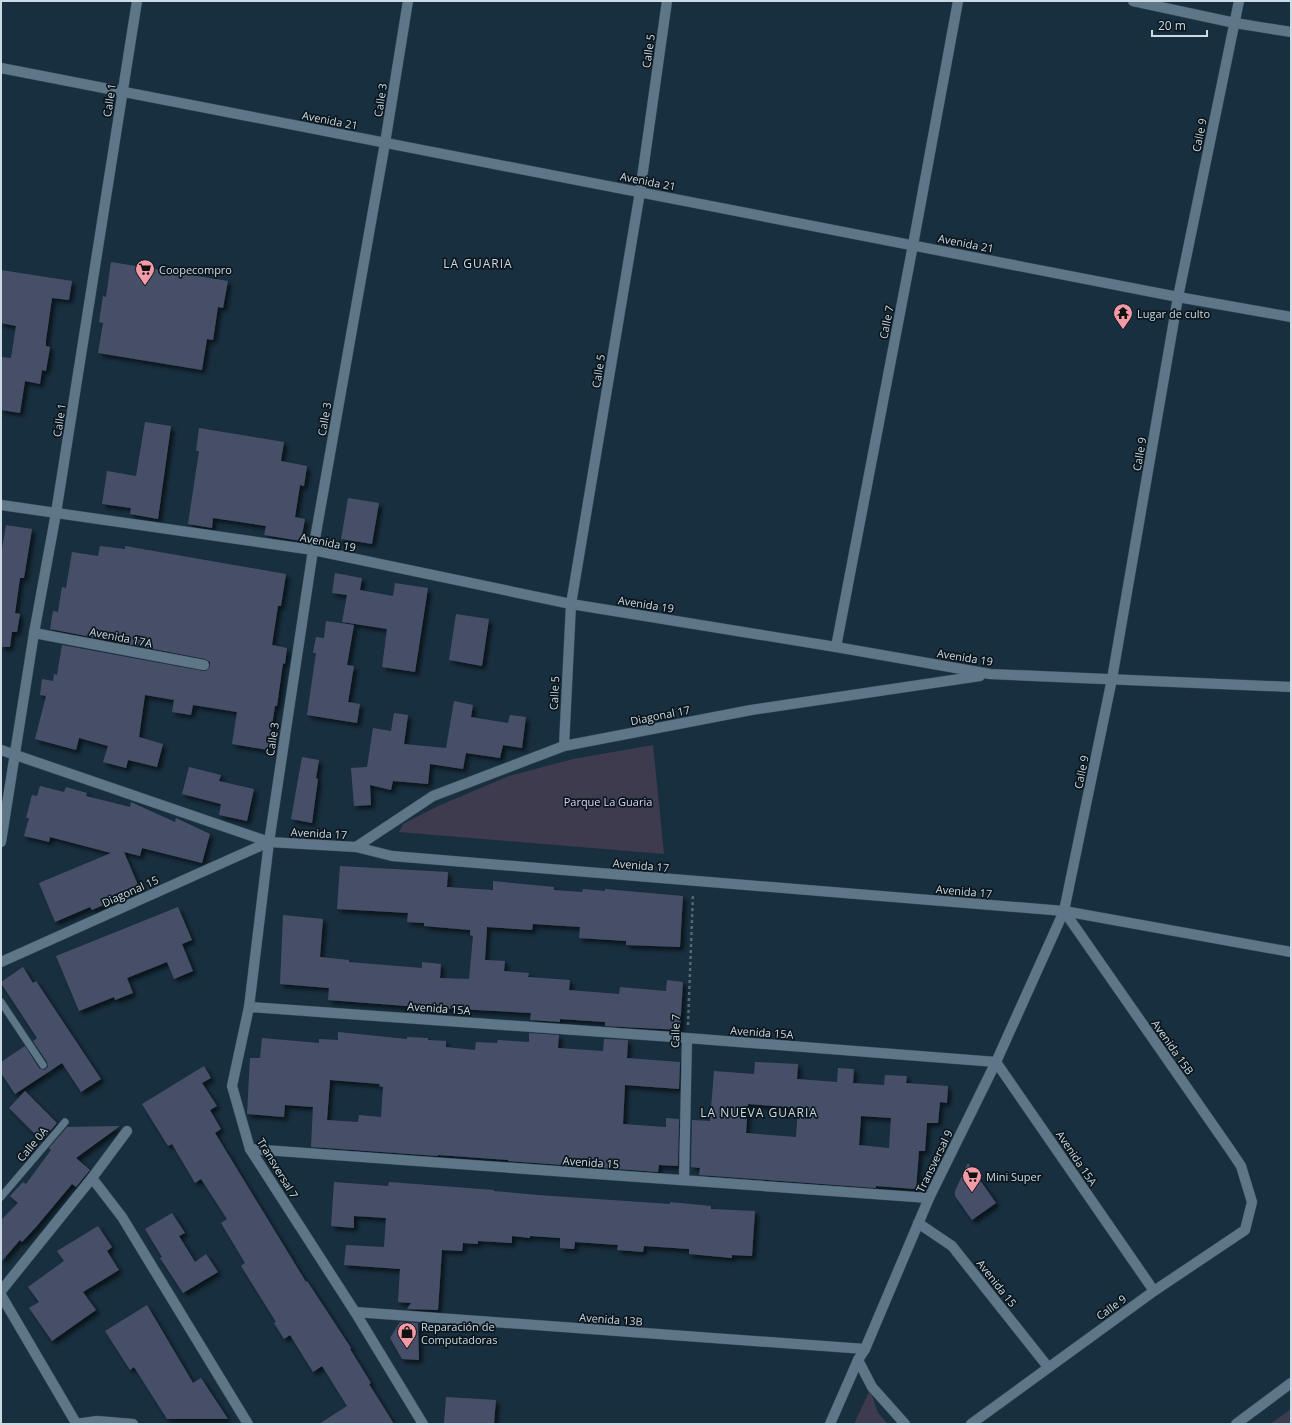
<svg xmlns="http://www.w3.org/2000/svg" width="1292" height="1425" viewBox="0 0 1292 1425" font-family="'Open Sans',sans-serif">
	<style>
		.green { fill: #3f3b4f }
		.building { fill: #465068; fill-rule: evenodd; filter: url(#shadow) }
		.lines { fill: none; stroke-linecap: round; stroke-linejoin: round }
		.service-casing { stroke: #374a57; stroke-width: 8 }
		.minor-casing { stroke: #374a57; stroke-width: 11 }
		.path { stroke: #546876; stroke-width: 2.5; stroke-dasharray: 3 3; stroke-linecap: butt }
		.service { stroke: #5d7688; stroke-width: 7 }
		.minor { stroke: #5d7688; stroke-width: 10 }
		.labels { text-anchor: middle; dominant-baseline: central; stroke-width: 3.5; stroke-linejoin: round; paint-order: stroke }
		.street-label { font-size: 11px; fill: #ccdae4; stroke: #0c161d }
		.poi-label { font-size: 11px; fill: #ccdae4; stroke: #0c161d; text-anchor: start }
		.park-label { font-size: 11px; fill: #d9d2fc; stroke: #0c161d }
		.neighbourhood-label { font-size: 12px; letter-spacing: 1px; fill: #ccdae4; stroke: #0c161d }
	</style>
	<defs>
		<filter id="shadow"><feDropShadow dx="3.5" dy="3.5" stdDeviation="2" flood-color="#0009"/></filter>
	</defs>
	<rect width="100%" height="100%" fill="#182f3f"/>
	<g class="green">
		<polygon points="653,745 664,854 399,832 403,824 438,806 509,776 573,759"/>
		<polygon points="870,1390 878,1413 888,1424 854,1424"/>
		<polygon points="1291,1409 1291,1424 1270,1424"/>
	</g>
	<g class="building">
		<polygon points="111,262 228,281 223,308 218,307 213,340 207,339 202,370 98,353 103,323 99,322 103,296 106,297"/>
		<polygon points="1,270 72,281 69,300 52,298 46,340 46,346 50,347 46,371 42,370 40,384 25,381 20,413 1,410 1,357 11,358 16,326 1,323"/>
		<polygon points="145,422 171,426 158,519 130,514 131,508 102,504 107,471 136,476"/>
		<polygon points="199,428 284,442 281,461 307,466 304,486 300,485 295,517 305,519 301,541 264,535 266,526 213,518 212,528 188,524 199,451 196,451"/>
		<polygon points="348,498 379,503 372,544 341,539"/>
		<polygon points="6,525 32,529 24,578 20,578 15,613 20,614 17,632 12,632 10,647 1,647 1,555"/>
		<polygon points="100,546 125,549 125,546 286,574 281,606 278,606 272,645 287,648 285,664 283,663 277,706 275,706 268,750 232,744 237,712 193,705 191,715 172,712 174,700 145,695 139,737 163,744 157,767 128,760 126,768 103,762 108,746 79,738 76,750 35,739 46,696 40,695 42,679 53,681 54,674 57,675 62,645 203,671 206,671 210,667 210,662 205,659 50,629 53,611 58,612 62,587 66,588 72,552 98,556"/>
		<polygon points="335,573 362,578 360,590 393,596 395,583 428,588 415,672 382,667 387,629 342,622 347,595 332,593"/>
		<polygon points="456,614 489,619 482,666 449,660"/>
		<polygon points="326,621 354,625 347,665 354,666 348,702 360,704 357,723 307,715 316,653 313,653 316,637 324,638"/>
		<polygon points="454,701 473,705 471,717 508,723 510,715 526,717 522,748 503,745 500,758 466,753 463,769 430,764 428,784 393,781 391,790 370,785 371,805 354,806 351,768 367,767 373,728 391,731 394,713 408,715 404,744 446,748"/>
		<polygon points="302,757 319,760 316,778 318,779 312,823 291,819"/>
		<polygon points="189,767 221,775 219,781 254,789 247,821 219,815 221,804 182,794"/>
		<polygon points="40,786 64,792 66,787 87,793 86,796 130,807 131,802 175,822 176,818 210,834 202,863 142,848 140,856 124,852 138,885 113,895 115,900 92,910 90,907 55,922 39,883 111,853 50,837 49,842 24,836 29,818 26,818 32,795 37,796"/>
		<polygon points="340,866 448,872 447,887 493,890 493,881 554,887 554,890 582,892 583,889 605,891 605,889 683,896 680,947 626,945 626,941 579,938 580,927 533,924 532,930 487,927 485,960 505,961 504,971 529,973 528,977 570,980 569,990 619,994 620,987 666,991 667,980 683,982 680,1030 605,1026 605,1022 560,1019 560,1022 530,1020 531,1013 419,1007 328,1000 329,988 280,984 283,915 323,919 320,957 349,960 349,962 422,968 422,962 441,964 440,978 469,979 473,936 470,935 470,930 424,926 424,923 407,922 408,913 337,909"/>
		<polygon points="178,907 192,940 182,944 193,971 174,979 167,962 127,978 133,993 115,1000 114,997 79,1011 56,956"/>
		<polygon points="23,967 33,983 36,981 101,1079 81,1092 62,1063 15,1094 1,1073 1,1062 25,1046 39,1068 44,1070 48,1067 47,1062 33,1041 37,1038 1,983 1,982"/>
		<path d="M338,1032L407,1039V1037L428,1038V1040L446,1041V1047L475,1050L476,1042L497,1043L498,1040L529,1042V1033L559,1035L558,1048L603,1051L604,1039L628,1040L627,1058L680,1062L679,1089L625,1085L623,1124L666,1127V1118L679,1119L678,1166L659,1165L658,1172L508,1161V1160L438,1155V1156L311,1147L313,1107L285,1105L284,1117L247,1114L250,1058H260L262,1038L319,1043V1039L338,1040ZM330,1080L380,1084L379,1086L383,1087L381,1117L359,1115L358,1122L327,1120Z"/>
		<path d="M755,1062L798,1064L797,1079L837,1082L838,1068L854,1069L853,1083L884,1085L885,1075L907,1076L906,1083L948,1086L947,1103L940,1102L938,1123H927L925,1151H919L916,1189L876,1186V1188L699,1175L700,1168L691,1167L692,1120L710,1121L714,1071L754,1074ZM748,1104L798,1108L796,1137L746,1133ZM861,1116L891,1118L889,1148L859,1145Z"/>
		<polygon points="204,1066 211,1078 202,1083 217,1106 210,1110 221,1129 215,1133 306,1282 307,1281 351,1348 350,1349 371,1383 369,1384 394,1424 319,1424 347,1406 322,1366 313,1372 290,1335 284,1339 274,1323 276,1322 241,1266 245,1263 221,1223 227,1219 201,1179 195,1183 172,1144 168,1146 142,1104"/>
		<polygon points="25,1091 57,1123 42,1141 9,1108"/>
		<polygon points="120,1126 76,1158 90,1170 76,1187 72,1184 36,1227 22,1242 20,1240 1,1262 1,1220 18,1203 10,1196 23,1182 26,1184 51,1150 49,1148 67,1127"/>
		<polygon points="968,1163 996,1203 972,1220 955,1196 955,1191"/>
		<polygon points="334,1182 388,1186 389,1182 494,1190 494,1191 538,1195 670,1204 670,1202 711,1206 711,1209 755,1211 752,1256 732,1255 732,1258 689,1254 689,1249 644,1246 643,1252 617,1250 618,1245 575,1242 574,1249 560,1248 560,1238 530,1236 530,1238 512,1236 512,1243 478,1241 478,1244 463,1243 462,1251 442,1250 438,1310 407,1309 411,1303 398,1302 400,1269 344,1265 346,1245 384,1247 386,1218 354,1216 354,1228 331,1226"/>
		<polygon points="172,1213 185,1233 179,1236 195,1262 206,1254 218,1272 183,1293 160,1258 162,1257 145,1229"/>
		<polygon points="98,1226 112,1247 107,1251 119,1270 83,1292 96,1310 52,1341 29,1308 39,1302 28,1287 64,1261 57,1251"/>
		<polygon points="147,1305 193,1383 201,1378 228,1419 167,1419 134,1367 130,1370 105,1331"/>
		<polygon points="400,1322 418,1323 419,1360 402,1359 390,1338"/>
		<polygon points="446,1397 496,1400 494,1424 444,1423"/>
	</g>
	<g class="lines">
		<g class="service-casing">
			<g id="service">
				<polyline points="1,1002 43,1065"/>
				<polyline points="1,1197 65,1122"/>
			</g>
		</g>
		<g class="minor-casing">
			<g id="minor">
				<polyline points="408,1 385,143 313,550 269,842 249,1007 232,1086 250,1149 355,1312 423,1424"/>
				<polyline points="1133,1 1235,23 1291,32"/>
				<polyline points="1,68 1178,297 1291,317"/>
				<polyline points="1,505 313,550 571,604 836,647 990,674 1291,687"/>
				<polyline points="34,633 204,665"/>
				<polyline points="836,647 913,245 958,1"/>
				<polyline points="564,746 571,604 640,192 667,1"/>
				<polyline points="1,750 269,842 356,847 392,856 1064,911 1291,952"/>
				<polyline points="1,842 34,633 56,513 137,1"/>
				<polyline points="356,847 433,796 564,746 751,710 980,676"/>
				<polyline points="1,962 269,842"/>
				<polyline points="249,1007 687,1038 996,1062 1154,1291"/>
				<polyline points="250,1149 929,1198"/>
				<polyline points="92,1178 122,1217 248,1424"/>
				<polyline points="684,1180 687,1038"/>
				<polyline points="918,1223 952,1246 1048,1367"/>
				<polyline points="1,1291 92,1178 127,1131"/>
				<polyline points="1,1295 76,1423"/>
				<polyline points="355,1312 865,1349"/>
				<polyline points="858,1360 872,1387 905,1424"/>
				<polyline points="76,1424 97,1421 133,1424"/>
				<polyline points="830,1424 858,1360 865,1349 929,1198 996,1062 1064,911 1112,679 1178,297 1239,1"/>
				<polyline points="971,1424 1154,1291 1245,1230 1252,1202 1241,1166 1231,1151 1064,911"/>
				<polyline points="1236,1424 1291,1383"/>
			</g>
		</g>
		<polyline class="path" points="688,1025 693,894"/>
		<use href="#service" class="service"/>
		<use href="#minor" class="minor"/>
	</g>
	<defs>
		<g id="supermarket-pin" transform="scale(1)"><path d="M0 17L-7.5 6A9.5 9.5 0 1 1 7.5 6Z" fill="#f39aa7" stroke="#0c161d"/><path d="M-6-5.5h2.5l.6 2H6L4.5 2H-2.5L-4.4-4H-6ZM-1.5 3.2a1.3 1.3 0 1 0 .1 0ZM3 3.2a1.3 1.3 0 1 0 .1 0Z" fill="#111"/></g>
		<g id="temple-pin" transform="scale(1)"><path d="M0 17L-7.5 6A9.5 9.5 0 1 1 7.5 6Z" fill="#f39aa7" stroke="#0c161d"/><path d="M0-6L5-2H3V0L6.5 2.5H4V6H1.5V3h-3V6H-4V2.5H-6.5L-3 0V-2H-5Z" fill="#111"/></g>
		<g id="shop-pin" transform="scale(1)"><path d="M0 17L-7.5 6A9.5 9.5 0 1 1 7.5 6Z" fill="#f39aa7" stroke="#0c161d"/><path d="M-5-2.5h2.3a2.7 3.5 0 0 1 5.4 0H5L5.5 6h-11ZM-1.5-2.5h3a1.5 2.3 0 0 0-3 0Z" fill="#111"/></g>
	</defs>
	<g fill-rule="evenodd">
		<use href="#supermarket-pin" x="145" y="269"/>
		<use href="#temple-pin" x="1123" y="313"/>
		<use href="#supermarket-pin" x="972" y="1176"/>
		<use href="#shop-pin" x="407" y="1332"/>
	</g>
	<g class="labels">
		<g class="street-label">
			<text transform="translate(648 51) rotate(-82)">Calle 5</text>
			<text transform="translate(109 100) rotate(-81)">Calle 1</text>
			<text transform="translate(380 100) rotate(-81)">Calle 3</text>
			<text transform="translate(330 120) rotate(11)">Avenida 21</text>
			<text transform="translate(1199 135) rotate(-78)">Calle 9</text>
			<text transform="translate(648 181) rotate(11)">Avenida 21</text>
			<text transform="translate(966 243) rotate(11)">Avenida 21</text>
			<text transform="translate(886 322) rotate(-79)">Calle 7</text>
			<text transform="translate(598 371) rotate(-81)">Calle 5</text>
			<text transform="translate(324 419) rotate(-80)">Calle 3</text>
			<text transform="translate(59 420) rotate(-81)">Calle 1</text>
			<text transform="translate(1139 454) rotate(-80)">Calle 9</text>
			<text transform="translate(328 542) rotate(11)">Avenida 19</text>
			<text transform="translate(646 604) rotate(9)">Avenida 19</text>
			<text transform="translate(121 637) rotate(11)">Avenida 17A</text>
			<text transform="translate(965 657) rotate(9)">Avenida 19</text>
			<text transform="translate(554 693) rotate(-87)">Calle 5</text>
			<text transform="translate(660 715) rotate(-11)">Diagonal 17</text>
			<text transform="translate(272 739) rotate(-81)">Calle 3</text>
			<text transform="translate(1081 772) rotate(-78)">Calle 9</text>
			<text transform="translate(319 833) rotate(3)">Avenida 17</text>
			<text transform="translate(641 865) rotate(5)">Avenida 17</text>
			<text transform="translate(130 891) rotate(-24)">Diagonal 15</text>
			<text transform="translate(964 891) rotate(5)">Avenida 17</text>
			<text transform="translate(439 1008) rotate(4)">Avenida 15A</text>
			<text transform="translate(675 1031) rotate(-88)">Calle 7</text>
			<text transform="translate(762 1032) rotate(4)">Avenida 15A</text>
			<text transform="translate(1173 1047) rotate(55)">Avenida 15B</text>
			<text transform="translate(32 1144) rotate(-50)">Calle 0A</text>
			<text transform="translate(1077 1158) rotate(56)">Avenida 15A</text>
			<text transform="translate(934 1161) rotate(-64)">Transversal 9</text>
			<text transform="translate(591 1162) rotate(4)">Avenida 15</text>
			<text transform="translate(278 1168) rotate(59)">Transversal 7</text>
			<text transform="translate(997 1283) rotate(52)">Avenida 15</text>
			<text transform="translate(1111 1307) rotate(-36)">Calle 9</text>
			<text transform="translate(611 1319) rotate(4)">Avenida 13B</text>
		</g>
		<g class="poi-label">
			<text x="159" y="269">Coopecompro</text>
			<text x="1137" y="313">Lugar de culto</text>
			<text x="986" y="1176">Mini Super</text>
			<text x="421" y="1326">Reparación de<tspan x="421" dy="13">Computadoras</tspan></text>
		</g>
		<g class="park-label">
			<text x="608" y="801">Parque La Guaria</text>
		</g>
		<g class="neighbourhood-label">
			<text x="478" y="263">LA GUARIA</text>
			<text x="759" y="1112">LA NUEVA GUARIA</text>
		</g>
	</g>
	<rect width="1292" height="1425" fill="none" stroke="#ccdae4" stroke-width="4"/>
	<path d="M1152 30v6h55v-6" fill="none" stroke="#ccdae4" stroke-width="2"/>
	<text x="1158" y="30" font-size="12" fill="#ccdae4" stroke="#0c161d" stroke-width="3" paint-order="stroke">20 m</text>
</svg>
